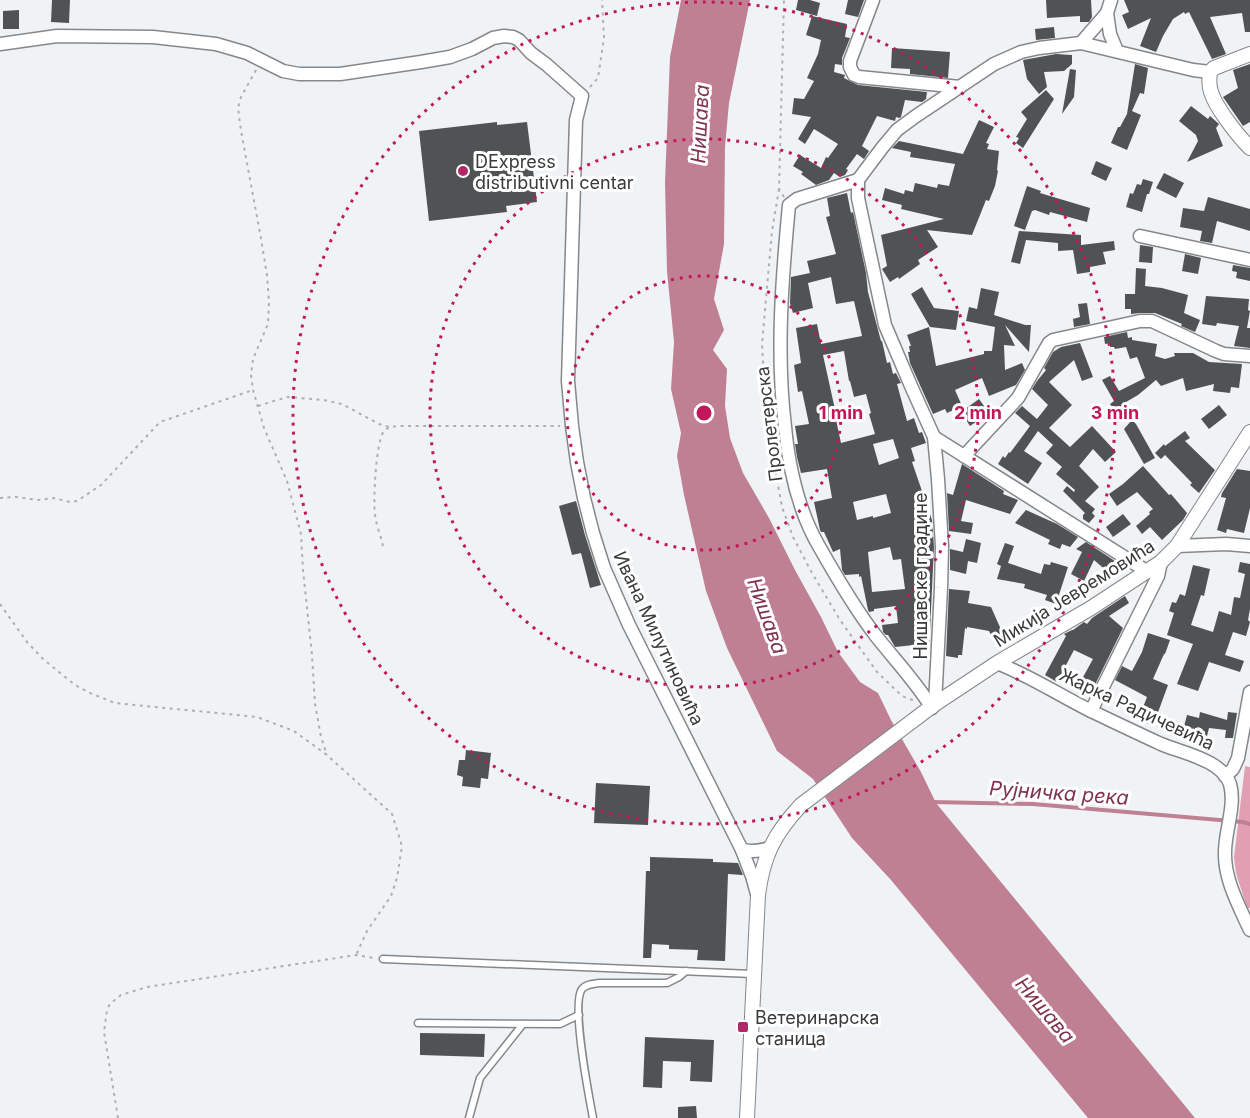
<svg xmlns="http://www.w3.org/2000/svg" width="1250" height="1118" viewBox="0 0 1250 1118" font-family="Inter,sans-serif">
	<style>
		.forest { fill: #e29fb4 }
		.water { fill: #c08094 }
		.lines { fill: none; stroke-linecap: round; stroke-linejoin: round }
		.stream { stroke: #c08094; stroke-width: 4 }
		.building { fill: #505354; fill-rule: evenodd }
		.service-casing { stroke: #85888a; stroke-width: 9 }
		.minor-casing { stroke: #85888a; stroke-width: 15 }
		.tertiary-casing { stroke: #85888a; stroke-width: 16 }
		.path { stroke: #adafb1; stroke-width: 2; stroke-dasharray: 3 4.5; stroke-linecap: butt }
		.service { stroke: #fff; stroke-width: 6 }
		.minor { stroke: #fff; stroke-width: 12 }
		.tertiary { stroke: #fff; stroke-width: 14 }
		.ring { fill: none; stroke: #c2185b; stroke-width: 3; stroke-dasharray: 3 6 }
		.poi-dot { fill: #b22765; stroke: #fff; stroke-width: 2 }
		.labels { text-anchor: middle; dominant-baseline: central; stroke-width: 6; stroke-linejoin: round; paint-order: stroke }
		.poi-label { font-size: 18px; fill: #393a3b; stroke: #fff; text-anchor: start }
		.street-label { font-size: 18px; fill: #393a3b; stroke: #fff }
		.water-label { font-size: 20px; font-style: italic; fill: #803250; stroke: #fff }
		.centre { fill: #c2185b; stroke: #fff; stroke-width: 3 }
		.ring-label { font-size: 18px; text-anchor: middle; font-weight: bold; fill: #c2185b; stroke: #fff; stroke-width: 6; stroke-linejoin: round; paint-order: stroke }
	</style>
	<rect width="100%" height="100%" fill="#f0f3f5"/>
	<polygon class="forest" points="1245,766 1250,767 1250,908 1247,908 1236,873 1234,857"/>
	<polygon class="water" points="681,0 750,0 729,103 725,147 724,244 714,299 724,330 713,350 727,369 725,406 730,438 743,473 769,518 795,570 821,617 838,652 860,682 878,693 891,720 921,772 936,803 1195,1118 1088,1118 891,880 852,838 813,779 777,751 727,648 706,591 684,495 677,456 681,433 671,389 674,342 667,271 665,182 670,57"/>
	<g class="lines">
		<polyline class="stream" points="931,802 1033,804 1243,822 1250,824"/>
	</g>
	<g class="building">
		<polygon points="52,0 70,0 69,23 51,22"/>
		<polygon points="798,0 810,0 820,3 817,16 796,10"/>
		<polygon points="848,0 864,0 858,17 845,14"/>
		<polygon points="1046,0 1091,0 1092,17 1089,22 1080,22 1080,16 1047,18"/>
		<polygon points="1124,0 1250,0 1250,32 1245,32 1242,13 1210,17 1226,54 1212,59 1189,12 1185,14 1184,12 1173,19 1163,36 1156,52 1140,46 1151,18 1128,29 1122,15 1129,12"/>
		<polygon points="19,10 19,29 3,29 3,11"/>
		<polygon points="812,16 847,24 845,37 850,38 842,58 842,65 835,64 834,72 845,75 844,78 858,85 927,92 926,99 922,102 905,100 901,117 899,118 896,117 895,121 877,116 862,146 869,151 864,159 857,154 846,169 848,170 845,175 840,177 834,173 829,180 816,185 801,174 803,172 793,166 800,155 821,168 826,157 828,158 838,144 814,129 805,144 798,139 811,117 792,114 794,98 804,99 814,81 807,78 818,54 821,40 806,35"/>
		<polygon points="1054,27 1055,38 1036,40 1035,29"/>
		<polygon points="892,48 950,52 948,78 910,74 910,69 891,68"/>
		<polygon points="1056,54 1072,55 1072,64 1064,71 1044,72 1047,87 1039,94 1027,79 1023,60"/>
		<polygon points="1135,64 1148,68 1144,94 1140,93 1132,111 1141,115 1127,150 1111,143 1118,127 1120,127 1127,114"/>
		<polygon points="1250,64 1250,122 1243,126 1223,97 1238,88 1233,70"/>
		<polygon points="1070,69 1076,70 1074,97 1062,114"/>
		<polygon points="1046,90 1054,99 1023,148 1016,143 1019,138 1016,137 1027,119 1021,112"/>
		<polygon points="1191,106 1208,119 1210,116 1219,124 1216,128 1223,146 1187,162 1198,141 1196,135 1179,121"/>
		<polygon points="979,120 994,127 986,143 989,144 987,149 999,151 997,170 998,171 995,186 989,201 986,200 972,235 927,230 938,247 918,260 920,264 899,279 898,277 890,282 882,269 887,266 881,235 944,219 901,209 902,205 882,200 885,188 904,194 905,190 913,192 915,183 937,188 938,184 949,186 955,164 910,157 911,152 892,148 899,141 963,154"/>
		<polygon points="497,122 497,125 527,122 537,202 506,206 507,212 429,221 419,131"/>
		<polygon points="1096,161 1112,168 1106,181 1091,174"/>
		<polygon points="1164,173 1184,183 1176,198 1156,188"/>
		<polygon points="1143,179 1153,182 1149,194 1147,194 1142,212 1126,207 1130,193 1133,194 1137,184 1141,185"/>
		<polygon points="1027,186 1041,191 1040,193 1090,208 1087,222 1050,212 1049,215 1035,210 1032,211 1025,230 1014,226"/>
		<path d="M847,193L851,213L853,212L866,273L868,292L881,341H882L887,363L890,362L893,374L896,373L901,383L897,384L907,421L914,418L919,433L922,432L926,443L911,448L915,461L912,462L932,520L934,547L929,651L915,652L914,645L895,647L888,635H886L883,632L882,625L898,623L896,606L874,609V611L869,612L868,610L861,576L859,577V574L845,575L842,570L840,549L833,552L824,532H821L820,530L814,502L832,498L827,469L801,473L797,457L795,444H798L795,426L809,424L802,391L798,392L794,365L801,363L796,328L817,324L821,344L862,336L854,301L836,304L831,277L808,283L813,308L793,313L790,303L791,277L810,273L807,261L836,254L826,217L830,216L827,198ZM844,351L849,381H850L854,397L866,394L871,413L869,414L875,434L841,443L835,415L836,414L823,355ZM893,439L899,458L879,465L873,444ZM886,494L891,513L873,518V516L857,520L853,502ZM890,547L893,560L901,559L905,589L872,592L868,552Z"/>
		<polygon points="1208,197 1250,209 1250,231 1217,221 1212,243 1200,241 1202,231 1180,227 1183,208 1204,211"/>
		<polygon points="1019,231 1081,235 1081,245 1114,241 1115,250 1103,252 1106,264 1090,267 1090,272 1077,274 1073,250 1058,251 1058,243 1026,240 1020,264 1011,262"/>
		<polygon points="1140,245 1153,247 1152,263 1139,262"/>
		<polygon points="1185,254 1201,258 1198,274 1182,271"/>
		<polygon points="1233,265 1250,268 1250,281 1236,278 1237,272 1232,271"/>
		<polygon points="1136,268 1146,269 1145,286 1162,288 1188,295 1184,313 1200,320 1195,332 1181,326 1182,324 1155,313 1140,313 1131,314 1131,309 1125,309 1125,294 1135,294"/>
		<polygon points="922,287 934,308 959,311 956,330 930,327 911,294"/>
		<polygon points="981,288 999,292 994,315 1025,325 1031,325 1029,352 1005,325 1015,346 1004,345 1005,370 1022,363 1025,370 1016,385 989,396 982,378 955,390 962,406 947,413 945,409 933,414 910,363 908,352 910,352 909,346 911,346 907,335 929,327 936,366 984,354 984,351 992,351 995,327 966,321 969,307 977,309"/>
		<polygon points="1206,296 1249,299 1248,310 1250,311 1247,328 1250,328 1250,348 1234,346 1239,326 1217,323 1216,326 1202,324"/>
		<polygon points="1087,303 1090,324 1074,327 1073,319 1080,317 1078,304"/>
		<polygon points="1127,332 1128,338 1132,337 1132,340 1157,344 1155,356 1165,359 1175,356 1174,353 1193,353 1209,362 1242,364 1239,388 1231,387 1230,393 1213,391 1214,384 1186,391 1183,378 1161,386 1156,380 1138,395 1126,402 1128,404 1117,413 1110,404 1114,401 1102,380 1110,376 1119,391 1145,378 1137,357 1130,359 1126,347 1115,349 1114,347 1110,347 1110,343 1105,344 1104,337"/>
		<polygon points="1080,343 1093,377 1082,381 1074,360 1049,382 1072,405 1049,428 1070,447 1092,426 1116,452 1105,462 1093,449 1079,466 1099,487 1085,501 1095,509 1092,513 1095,516 1089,523 1083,519 1083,515 1085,513 1063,491 1067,486 1074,492 1075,490 1056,474 1062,467 1046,453 1053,445 1038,431 1024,451 1042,463 1028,484 998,464 1003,456 1005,458 1009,452 1010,453 1030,426 1015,413 1022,406 1037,419 1048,405 1032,389 1037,381 1046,370 1044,368 1053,352 1061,347"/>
		<polygon points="979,399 989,413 970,426 961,412"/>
		<polygon points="1219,405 1227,415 1209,429 1201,419"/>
		<polygon points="1132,420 1136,424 1155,458 1144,464 1124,429"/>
		<polygon points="1185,431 1190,438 1185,441 1215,470 1199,493 1190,485 1192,483 1165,455 1161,459 1155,453 1164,444 1165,446"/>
		<polygon points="962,464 1004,491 1003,494 1018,500 1010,514 966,500 961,521 973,523 971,534 949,531 947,493 953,495"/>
		<polygon points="1143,466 1169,495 1171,494 1187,513 1183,520 1162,540 1150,527 1142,534 1136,526 1150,514 1149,512 1153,509 1137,492 1117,506 1109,494 1123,484"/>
		<polygon points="1237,469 1250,471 1250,508 1244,533 1227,529 1226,533 1217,530 1226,498 1221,497 1222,493"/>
		<polygon points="576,501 585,535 601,585 590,588 581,553 572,555 559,506"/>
		<polygon points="1026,510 1057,524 1078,537 1070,547 1062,544 1060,549 1048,544 1050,540 1015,523"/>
		<polygon points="1123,514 1131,524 1113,537 1106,527"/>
		<polygon points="966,539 981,543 977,563 968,561 966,574 950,570 950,549 963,552"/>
		<polygon points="1086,542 1118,563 1109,573 1094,560 1084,581 1071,574 1082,552 1076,549"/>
		<polygon points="1005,543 1014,546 1008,563 1041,574 1044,564 1050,565 1051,562 1068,567 1056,604 1045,600 1047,595 1024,588 1025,584 997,579 1001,566 997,564"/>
		<polygon points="1240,562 1250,564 1250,609 1248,620 1250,622 1246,636 1233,632 1225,655 1244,661 1240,672 1209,662 1198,691 1177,684 1193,644 1167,635 1174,613 1169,611 1172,602 1176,603 1180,594 1185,596 1193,565 1210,569 1204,596 1201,595 1191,625 1213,632 1219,611 1231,615 1234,597 1240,598 1245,574 1238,572"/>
		<polygon points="949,589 970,591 968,603 991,607 1003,634 993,639 989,631 967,627 967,629 965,628 962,655 958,655 958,658 946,656"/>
		<polygon points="1125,596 1129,603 1109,616 1123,628 1090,695 1077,688 1093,659 1074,650 1057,682 1045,675 1066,636 1064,634 1072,630 1073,630 1084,622 1087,624 1092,618"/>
		<polygon points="1148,633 1170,640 1165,654 1164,654 1153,679 1168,685 1153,726 1138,720 1147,697 1115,680 1122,666 1132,671 1142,652"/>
		<polygon points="1200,712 1227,720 1228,712 1237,713 1233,738 1225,738 1226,730 1209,728 1207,736 1183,730 1187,715 1199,718"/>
		<polygon points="466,750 491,753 488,779 481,778 480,788 462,786 463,777 457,775 459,760 465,760"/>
		<polygon points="596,783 650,786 648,825 594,823"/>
		<polygon points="650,857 713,859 713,862 738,863 743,875 728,874 725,961 697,960 698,950 669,949 669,945 652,944 651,958 643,958 646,871 650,871"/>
		<polygon points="420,1033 485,1034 484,1057 420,1055"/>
		<polygon points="645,1037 714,1040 712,1082 690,1081 691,1062 663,1061 662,1088 643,1087"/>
		<polygon points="696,1106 697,1118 678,1118 678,1107"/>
	</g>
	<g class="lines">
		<g class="service-casing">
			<g id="service">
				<polyline points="383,959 753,974"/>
				<polyline points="418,1023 560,1024 579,1015"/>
				<polyline points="469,1118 480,1078 523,1024"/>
				<path d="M593,1118C589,1097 571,1003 582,989C586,984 593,984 599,983H667L679,977L686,971"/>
			</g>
		</g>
		<g class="minor-casing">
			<g id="minor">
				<polyline points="873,0 850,61 850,67 854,75 859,77 960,87"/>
				<polyline points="1107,13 1110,34 1117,51"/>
				<polyline points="1081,43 1107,13 1111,0"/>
				<polyline points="0,44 57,36 153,37 216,44 247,53 283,71 299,74 340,74 421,62 450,57 472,49 493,38 504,36 513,37 519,40 531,53 547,65 582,96 576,120 568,381 572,426 577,462 584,498 593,533 604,568 629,625 742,850 752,876 757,894"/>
				<path d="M858,180L797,199L789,205C782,279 776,353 785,427C789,469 798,511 820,548C837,578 855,609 876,636C895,660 916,682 932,708"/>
				<polyline points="1140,236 1250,260"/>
				<polyline points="934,437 1148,572"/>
				<polyline points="964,456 1018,398 1049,343 1053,340 1140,321 1152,321 1216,351 1224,354 1250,356"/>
				<polyline points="1177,546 1226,544 1250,546"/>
				<path d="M997,663C1030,676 1059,695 1091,711C1114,722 1137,733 1161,744C1182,753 1222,760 1230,784C1236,806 1225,830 1225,852C1224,879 1239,906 1250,930"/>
				<polyline points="935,704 941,588 942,547 938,479 934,437 911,386 885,325 858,198 858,180 882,148 897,130 916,116 994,64 1021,52 1039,48 1081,43 1193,70 1210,72"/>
				<polyline points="1091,711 1158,576 1161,562"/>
				<polyline points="1225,776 1233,769 1238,758 1250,692"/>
				<path d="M742,850C752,852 760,851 770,848"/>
			</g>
		</g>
		<g class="tertiary-casing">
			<g id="tertiary">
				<path d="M1250,54L1214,68L1210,72C1209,79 1209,86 1211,92C1216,108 1238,136 1250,148"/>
				<path d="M747,1118L758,895C763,856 774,834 801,805L935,704L997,663L1091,608L1161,562L1177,546L1250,432"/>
			</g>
		</g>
		<g class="path">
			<polyline points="256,70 241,97 238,108 241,131 260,233 267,275 269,302 268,324 253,359 251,375 253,390 264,428 287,481 301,534 303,570 312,655 315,704 321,737 327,755"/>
			<polyline points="590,87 598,78 604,38 602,0"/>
			<polyline points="779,189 772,231 762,344 766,418 782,507 793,537 812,573 840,620 877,672 902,696 909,699 913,700"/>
			<polyline points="784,197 779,189 784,0"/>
			<polyline points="258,406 287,397 324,400 342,404 379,424 389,427"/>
			<polyline points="0,498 16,497 38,500 54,498 70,502 77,501 101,485 160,422 253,390"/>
			<path d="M383,546C381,536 376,525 375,514C373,500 376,441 384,431C388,427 392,427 397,426H560"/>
			<polyline points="0,604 27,642 43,659 75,685 90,693 115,703 257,717 294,731 327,755 392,814 402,846 397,878 391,896 367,931 356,955"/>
			<polyline points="118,1118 104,1032 107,1010 110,1004 121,995 147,987 356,955 374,958"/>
		</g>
		<use href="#service" class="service"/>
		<use href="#minor" class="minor"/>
		<use href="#tertiary" class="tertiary"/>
	</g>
	<g class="ring">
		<circle cx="704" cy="413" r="137"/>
		<circle cx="704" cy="413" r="274"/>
		<circle cx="704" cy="413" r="411"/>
	</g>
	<g class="poi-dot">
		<circle cx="463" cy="171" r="6"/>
		<rect x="737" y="1021" width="12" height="12" rx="3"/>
	</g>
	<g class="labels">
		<g class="poi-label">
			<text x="475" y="161">DExpress<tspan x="475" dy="21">distributivni centar</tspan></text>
			<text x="755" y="1017">Ветеринарска<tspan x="755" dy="21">станица</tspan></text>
		</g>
		<g class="street-label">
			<text transform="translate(769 424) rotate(-97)">Пролетерска</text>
			<text transform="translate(920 576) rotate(-90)">Нишавске градине</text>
			<text transform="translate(1074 593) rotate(-32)">Микија Јевремовића</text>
			<text transform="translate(659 638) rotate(65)">Ивана Милутиновића</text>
			<text transform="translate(1137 709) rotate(25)">Жарка Радичевића</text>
		</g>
		<g class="water-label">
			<text transform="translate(700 124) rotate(-87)">Нишава</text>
			<text transform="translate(767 616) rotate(70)">Нишава</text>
			<text transform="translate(1059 793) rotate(4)">Рујничка река</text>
			<text transform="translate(1045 1010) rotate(50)">Нишава</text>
		</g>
	</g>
	<circle cx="704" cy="413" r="9" class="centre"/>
	<g class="ring-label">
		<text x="841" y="419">1 min</text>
		<text x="978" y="419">2 min</text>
		<text x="1115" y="419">3 min</text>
	</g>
</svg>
